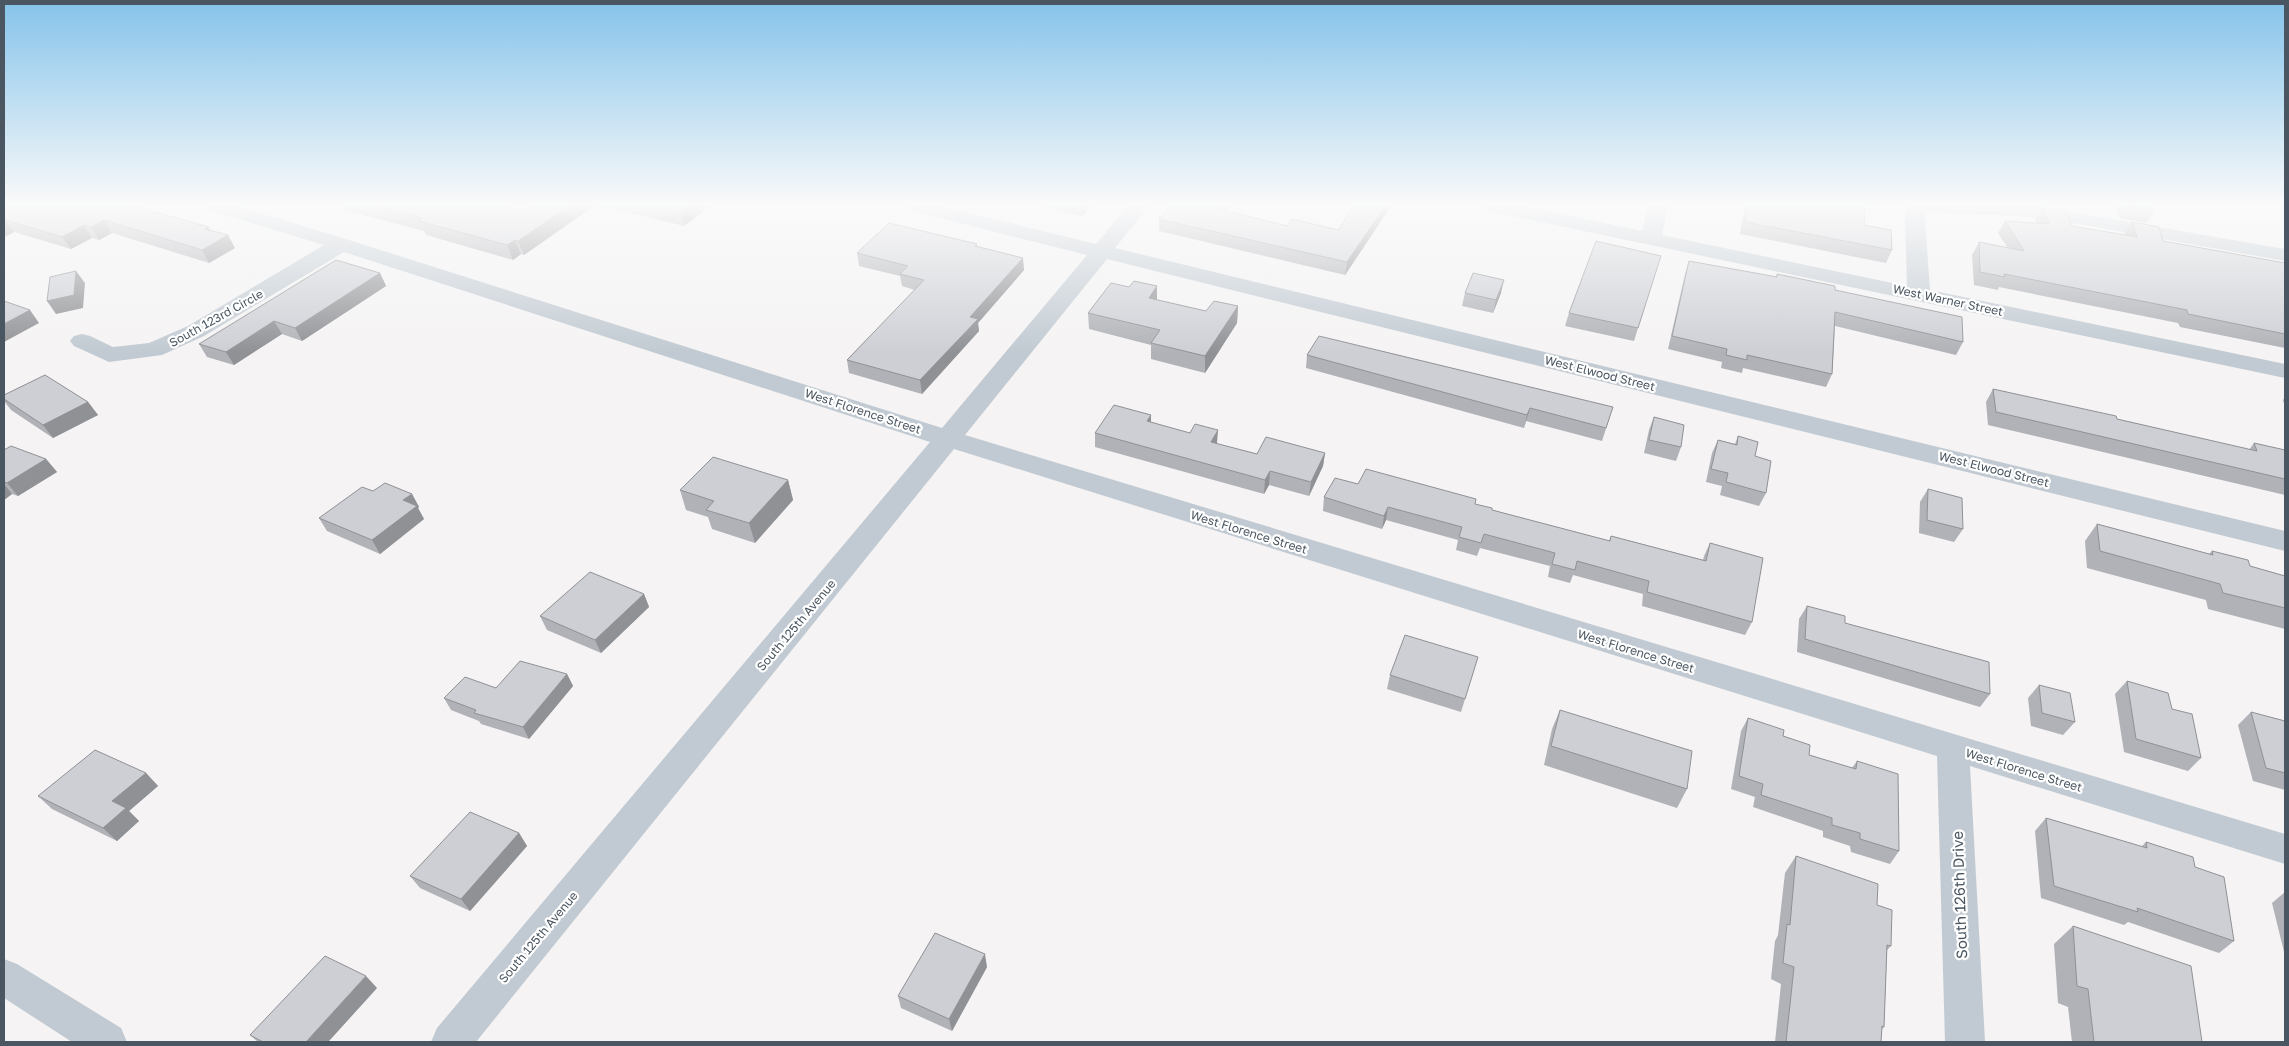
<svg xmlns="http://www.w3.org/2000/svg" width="2289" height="1046" viewBox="0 0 2289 1046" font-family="'Golos Text',sans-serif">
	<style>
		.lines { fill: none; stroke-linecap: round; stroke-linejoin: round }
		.street { fill: #c1cad2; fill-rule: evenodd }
		.wall { fill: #b0b2b7 }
		.shaded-wall { fill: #909195 }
		.building { fill: #cdcfd5; stroke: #909195 }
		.labels { text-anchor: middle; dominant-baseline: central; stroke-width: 4.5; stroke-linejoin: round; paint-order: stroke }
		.street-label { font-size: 12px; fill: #4a5661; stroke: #fff }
		.near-street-label { font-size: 15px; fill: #4a5661; stroke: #fff }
	</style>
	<rect width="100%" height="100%" fill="#f5f3f3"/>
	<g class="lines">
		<g class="street">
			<polygon points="206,206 238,206 349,240 942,428 1087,255 908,210 905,206 940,206 1096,244 1128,206 1149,206 1115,248 2285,531 2285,551 1107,259 965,435 2285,834 2285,864 1970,766 1985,1042 1945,1042 1937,756 954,449 476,1042 431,1042 437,1028 930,442 344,252 204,336 162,355 109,362 74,346 70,341 74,336 82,334 90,336 113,347 149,343 188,326 324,245 209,210"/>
			<polygon points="1483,206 1523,206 1642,231 1648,206 1668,206 1662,235 1907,286 1905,218 1907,206 2037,206 2285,249 2285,261 2061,221 2018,216 1926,212 1925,218 1930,290 2285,364 2285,378 1493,212 1486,210"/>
			<polygon points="4,959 17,964 121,1028 127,1042 72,1042 4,998"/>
		</g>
	</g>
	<g class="wall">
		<polygon points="4,206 209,227 211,231 235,248 209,263 112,233 99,240 92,238 71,249 14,232 4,237"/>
		<polygon points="343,206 504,206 523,211 594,206 524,255 521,254 513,260 426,235 424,231 345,210"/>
		<polygon points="594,206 710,206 684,226 611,208 609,210"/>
		<polygon points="1040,206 1090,206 1082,216"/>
		<polygon points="1170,206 1230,206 1226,211 1287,226 1338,230 1391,206 1345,275 1159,231 1159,219"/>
		<polygon points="1745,206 1865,206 1864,225 1892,250 1886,263 1740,234"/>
		<polygon points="2116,206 2153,206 2154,211 2146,223 2119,218"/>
		<polygon points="2042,208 2072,226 2125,235 2124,234 2132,222 2163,241 2285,263 2285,348 2180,327 2178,323 1999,287 1998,290 1974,285 1972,255 1979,242 2008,248 1998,233 2005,221 2036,223 2035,220"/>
		<polygon points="977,244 977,247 1024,270 978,323 979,331 922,394 849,373 847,360 915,290 902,286 900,276 859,266 857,253"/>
		<polygon points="1689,261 1776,277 1777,274 1835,290 1963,342 1956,355 1835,326 1832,374 1826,387 1743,368 1742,373 1721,368 1722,362 1668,349 1685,274"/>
		<polygon points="380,273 386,286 302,341 282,334 234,365 207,357 199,344"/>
		<polygon points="1157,286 1157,300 1206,311 1238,306 1237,323 1205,373 1151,359 1151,345 1089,329 1088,313 1129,287"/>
		<polygon points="1465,293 1501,293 1493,313 1462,306"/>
		<polygon points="1569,313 1638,328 1634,341 1565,326"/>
		<polygon points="1307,355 1613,407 1602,441 1526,421 1524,428 1306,368"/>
		<polygon points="1993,389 2117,419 2249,450 2254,443 2285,450 2285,495 1988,425 1986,402"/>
		<polygon points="4,395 88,402 98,415 53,438 11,410 4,401"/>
		<polygon points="2285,397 2285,407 2283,400"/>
		<polygon points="1654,417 1681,447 1676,461 1644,453 1649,430"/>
		<polygon points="1151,422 1217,444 1257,454 1325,453 1323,466 1309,496 1269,485 1264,494 1095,447 1095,433"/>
		<polygon points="1738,436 1755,456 1766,493 1759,506 1720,495 1722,486 1706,482 1712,453 1718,440 1735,444"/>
		<polygon points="4,450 46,459 57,472 18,496 12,494 4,500"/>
		<polygon points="788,480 793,500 755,543 712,529 708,517 686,510 680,490"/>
		<polygon points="1358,484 1475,504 1492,510 1609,541 1611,536 1703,560 1704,556 1710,543 1752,622 1745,635 1642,606 1643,594 1573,575 1570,583 1548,577 1550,566 1480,548 1477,556 1456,550 1458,540 1386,520 1382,529 1323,511 1324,497"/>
		<polygon points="1928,489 1963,529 1954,542 1919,533 1920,502"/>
		<polygon points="373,491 412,494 419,507 418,508 424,519 380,554 327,531 319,518"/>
		<polygon points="2097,524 2209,554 2212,551 2250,566 2285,576 2285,629 2208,609 2206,600 2087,568 2085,541"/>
		<polygon points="644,594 649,607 601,653 547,630 540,616"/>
		<polygon points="1807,606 1845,623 1990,694 1980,707 1797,652 1799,619"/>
		<polygon points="1478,657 1461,712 1387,689 1390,675"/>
		<polygon points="567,674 573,686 529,739 481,724 479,721 451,710 444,698"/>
		<polygon points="2127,681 2172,709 2201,758 2188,771 2124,752 2115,694"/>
		<polygon points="2039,685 2075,722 2063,735 2031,726 2028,698"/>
		<polygon points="1560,710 1687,789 1677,808 1544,765 1552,729"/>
		<polygon points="2251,712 2285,721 2285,790 2253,781 2238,725"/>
		<polygon points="1748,718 1783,736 1809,755 1852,768 1857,761 1899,851 1890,864 1851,852 1850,846 1823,837 1823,831 1753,807 1755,797 1731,789 1741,731"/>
		<polygon points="146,773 158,786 129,811 139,821 117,841 52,809 38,796"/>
		<polygon points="2046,818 2141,847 2146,842 2195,867 2234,941 2219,953 2128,922 2124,925 2041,898 2035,831"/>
		<polygon points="519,833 527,846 470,911 420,888 410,876"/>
		<polygon points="1796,856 1877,905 1891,946 1887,950 1884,1027 1881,1030 1881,1042 1775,1042 1781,984 1771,979 1775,941 1778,935 1785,873"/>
		<polygon points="2285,892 2285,956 2272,903"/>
		<polygon points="2073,926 2202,1042 2072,1042 2068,1007 2058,1003 2054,944"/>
		<polygon points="987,967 952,1031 901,1008 898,996"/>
		<polygon points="377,988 328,1042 258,1042 250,1035"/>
	</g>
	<g class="shaded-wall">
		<polygon points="569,206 594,206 524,255 518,241"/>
		<polygon points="688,206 710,206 684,226 680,212"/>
		<polygon points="1081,206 1090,206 1082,216"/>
		<polygon points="1221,206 1230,206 1218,222 1218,209"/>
		<polygon points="1385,206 1391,206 1345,275 1347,262"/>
		<polygon points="4,220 5,220 14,232 4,237"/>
		<polygon points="104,220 112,233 99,240 91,227"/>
		<polygon points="84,225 92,238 71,249 62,237"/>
		<polygon points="228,235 235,248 209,263 202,250"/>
		<polygon points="515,240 521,254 513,260 507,245"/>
		<polygon points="1023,258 1024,270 978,323 979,331 922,394 920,380 970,317"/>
		<polygon points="76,271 85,283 83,308 56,314 47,301"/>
		<polygon points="380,273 386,286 302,341 295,328"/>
		<polygon points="1504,280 1501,293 1493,313 1496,300"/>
		<polygon points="1157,286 1157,303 1149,298"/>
		<polygon points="1238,306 1237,323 1205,373 1205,356"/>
		<polygon points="30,310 39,323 4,342 4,324"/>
		<polygon points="274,321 282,334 234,365 226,352"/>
		<polygon points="88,402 98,415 53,438 43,425"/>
		<polygon points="1530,408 1526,421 1524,428 1527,415"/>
		<polygon points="1151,415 1151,428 1147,421"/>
		<polygon points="1218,430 1217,443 1210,455 1211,442"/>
		<polygon points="1325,453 1323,466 1309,496 1311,482"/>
		<polygon points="46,459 57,472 18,496 7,483"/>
		<polygon points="1270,471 1269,485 1264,494 1265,480"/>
		<polygon points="788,480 793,500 755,543 749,523"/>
		<polygon points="4,484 12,494 4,500"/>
		<polygon points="412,494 419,507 418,508 424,519 380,554 372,540 403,500"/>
		<polygon points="1388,507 1386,520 1382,529 1384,516"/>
		<polygon points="644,594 649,607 601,653 595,640"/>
		<polygon points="567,674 573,686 529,739 523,727"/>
		<polygon points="146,773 158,786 129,811 139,821 117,841 103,828 112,801"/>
		<polygon points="519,833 527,846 470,911 461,899"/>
		<polygon points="985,954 987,967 952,1031 949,1019"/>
		<polygon points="366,976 377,988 328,1042 306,1042"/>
	</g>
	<g class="building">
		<polygon points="4,206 133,206 209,227 205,229 228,235 202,250 104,220 91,227 84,225 62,237 5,220 4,220"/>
		<polygon points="375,206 504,206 523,211 531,206 569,206 518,241 515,240 507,245 419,221 423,218"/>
		<polygon points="655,206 688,206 680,212"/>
		<polygon points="1170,206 1221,206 1218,209 1287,226 1292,219 1338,230 1354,206 1385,206 1347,262 1159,219"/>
		<polygon points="1747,206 1865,206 1864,225 1891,230 1892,250 1745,222"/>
		<polygon points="2127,206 2153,206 2154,211"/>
		<polygon points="2042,208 2065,210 2072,226 2137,237 2132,222 2159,227 2163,241 2285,263 2285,334 2188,314 2187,310 2004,274 2005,277 1980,272 1979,242 2024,251 2005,221 2049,224"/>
		<polygon points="889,223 977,244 975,246 1023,258 970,317 978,319 920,380 847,360 924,280 900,274 908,266 857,253"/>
		<polygon points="1596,241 1661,256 1638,328 1569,313"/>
		<polygon points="336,260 380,273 295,328 274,321 226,352 199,344"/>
		<polygon points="1689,261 1777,277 1777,274 1835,286 1835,290 1962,317 1963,342 1835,312 1832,374 1747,355 1747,360 1726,355 1727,349 1672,336"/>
		<polygon points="76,271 74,295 47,301 50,277"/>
		<polygon points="1473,273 1504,280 1496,300 1465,293"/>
		<polygon points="1134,281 1157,286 1149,298 1206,311 1214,301 1238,306 1205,356 1151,343 1160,330 1088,313 1111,283 1129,287"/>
		<polygon points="4,301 30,310 4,324"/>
		<polygon points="1319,336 1613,407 1606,428 1530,408 1527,415 1307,355"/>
		<polygon points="45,375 88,402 43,425 4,399 4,395"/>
		<polygon points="1993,389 2116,416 2117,419 2257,451 2254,443 2285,450 2285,479 1996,412"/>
		<polygon points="1114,405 1151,415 1147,421 1190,433 1195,424 1218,430 1211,442 1257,454 1266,437 1325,453 1311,482 1270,471 1265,480 1095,433"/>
		<polygon points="1654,417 1684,425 1681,447 1649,440"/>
		<polygon points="1738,436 1758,442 1755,456 1771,461 1766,493 1726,482 1728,473 1711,469 1718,440 1737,445"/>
		<polygon points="11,446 46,459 7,483 4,482 4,450"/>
		<polygon points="713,457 788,480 749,523 706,510 714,501 680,490"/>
		<polygon points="1366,469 1476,499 1475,504 1492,508 1492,510 1610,541 1611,536 1706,561 1710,543 1763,558 1752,622 1647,592 1649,581 1577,561 1575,570 1552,564 1555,553 1484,534 1481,543 1459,537 1462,527 1388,507 1384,516 1324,497 1335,478 1358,484"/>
		<polygon points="385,483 412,494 403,500 417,506 372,540 319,518 362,487 373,491"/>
		<polygon points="1928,489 1962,498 1963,529 1927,520"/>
		<polygon points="2097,524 2213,555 2212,551 2248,560 2250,566 2285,576 2285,608 2223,593 2220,584 2100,551"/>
		<polygon points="590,572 644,594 595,640 540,616"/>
		<polygon points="1807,606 1845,616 1845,623 1989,662 1990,694 1805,639"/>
		<polygon points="1405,635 1478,657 1465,699 1390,675"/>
		<polygon points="520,661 567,674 523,727 474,713 476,710 444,698 465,677 496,688"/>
		<polygon points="2127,681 2168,693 2172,709 2192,714 2201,758 2136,739"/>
		<polygon points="2039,685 2070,693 2075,722 2042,713"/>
		<polygon points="1560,710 1692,751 1687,789 1551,746"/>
		<polygon points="2251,712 2285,721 2285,773 2266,768"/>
		<polygon points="1748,718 1784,730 1783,736 1810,745 1809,755 1856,769 1857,761 1898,774 1899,851 1860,839 1860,833 1832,825 1832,818 1761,795 1763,784 1739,776"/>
		<polygon points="95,750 146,773 112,801 126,808 103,828 38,796"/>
		<polygon points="470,812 519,833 461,899 410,876"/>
		<polygon points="2046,818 2147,848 2146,842 2193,857 2195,867 2224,877 2234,941 2137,908 2138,912 2054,886"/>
		<polygon points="1796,856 1878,884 1877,905 1892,910 1891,946 1887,945 1884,1027 1882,1026 1881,1042 1786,1042 1794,967 1783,963 1787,924 1790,925"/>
		<polygon points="2073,926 2191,966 2202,1042 2094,1042 2088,989 2077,986"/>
		<polygon points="935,933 985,954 949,1019 898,996"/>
		<polygon points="325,956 366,976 306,1042 263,1042 250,1035"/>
	</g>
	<linearGradient id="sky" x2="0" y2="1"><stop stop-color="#85c3ea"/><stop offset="0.58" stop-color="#fafafa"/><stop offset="1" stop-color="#fafafa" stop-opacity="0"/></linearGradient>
	<rect width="2289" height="353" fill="url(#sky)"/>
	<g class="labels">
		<g class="street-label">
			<text transform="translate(1948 300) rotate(12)">West Warner Street</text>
			<text transform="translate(216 318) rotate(-29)">South 123rd Circle</text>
			<text transform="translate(1600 373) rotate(14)">West Elwood Street</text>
			<text transform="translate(863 411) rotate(18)">West Florence Street</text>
			<text transform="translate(1994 469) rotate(14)">West Elwood Street</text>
			<text transform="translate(1249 532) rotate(17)">West Florence Street</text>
			<text transform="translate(796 625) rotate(-50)">South 125th Avenue</text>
			<text transform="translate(1636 651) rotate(17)">West Florence Street</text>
			<text transform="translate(2024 770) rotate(17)">West Florence Street</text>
			<text transform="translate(538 937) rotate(-50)">South 125th Avenue</text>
		</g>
		<g class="near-street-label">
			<text transform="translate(1959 895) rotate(-92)">South 126th Drive</text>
		</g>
	</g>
	<rect width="2289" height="1046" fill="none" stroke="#4a5661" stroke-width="10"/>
</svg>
